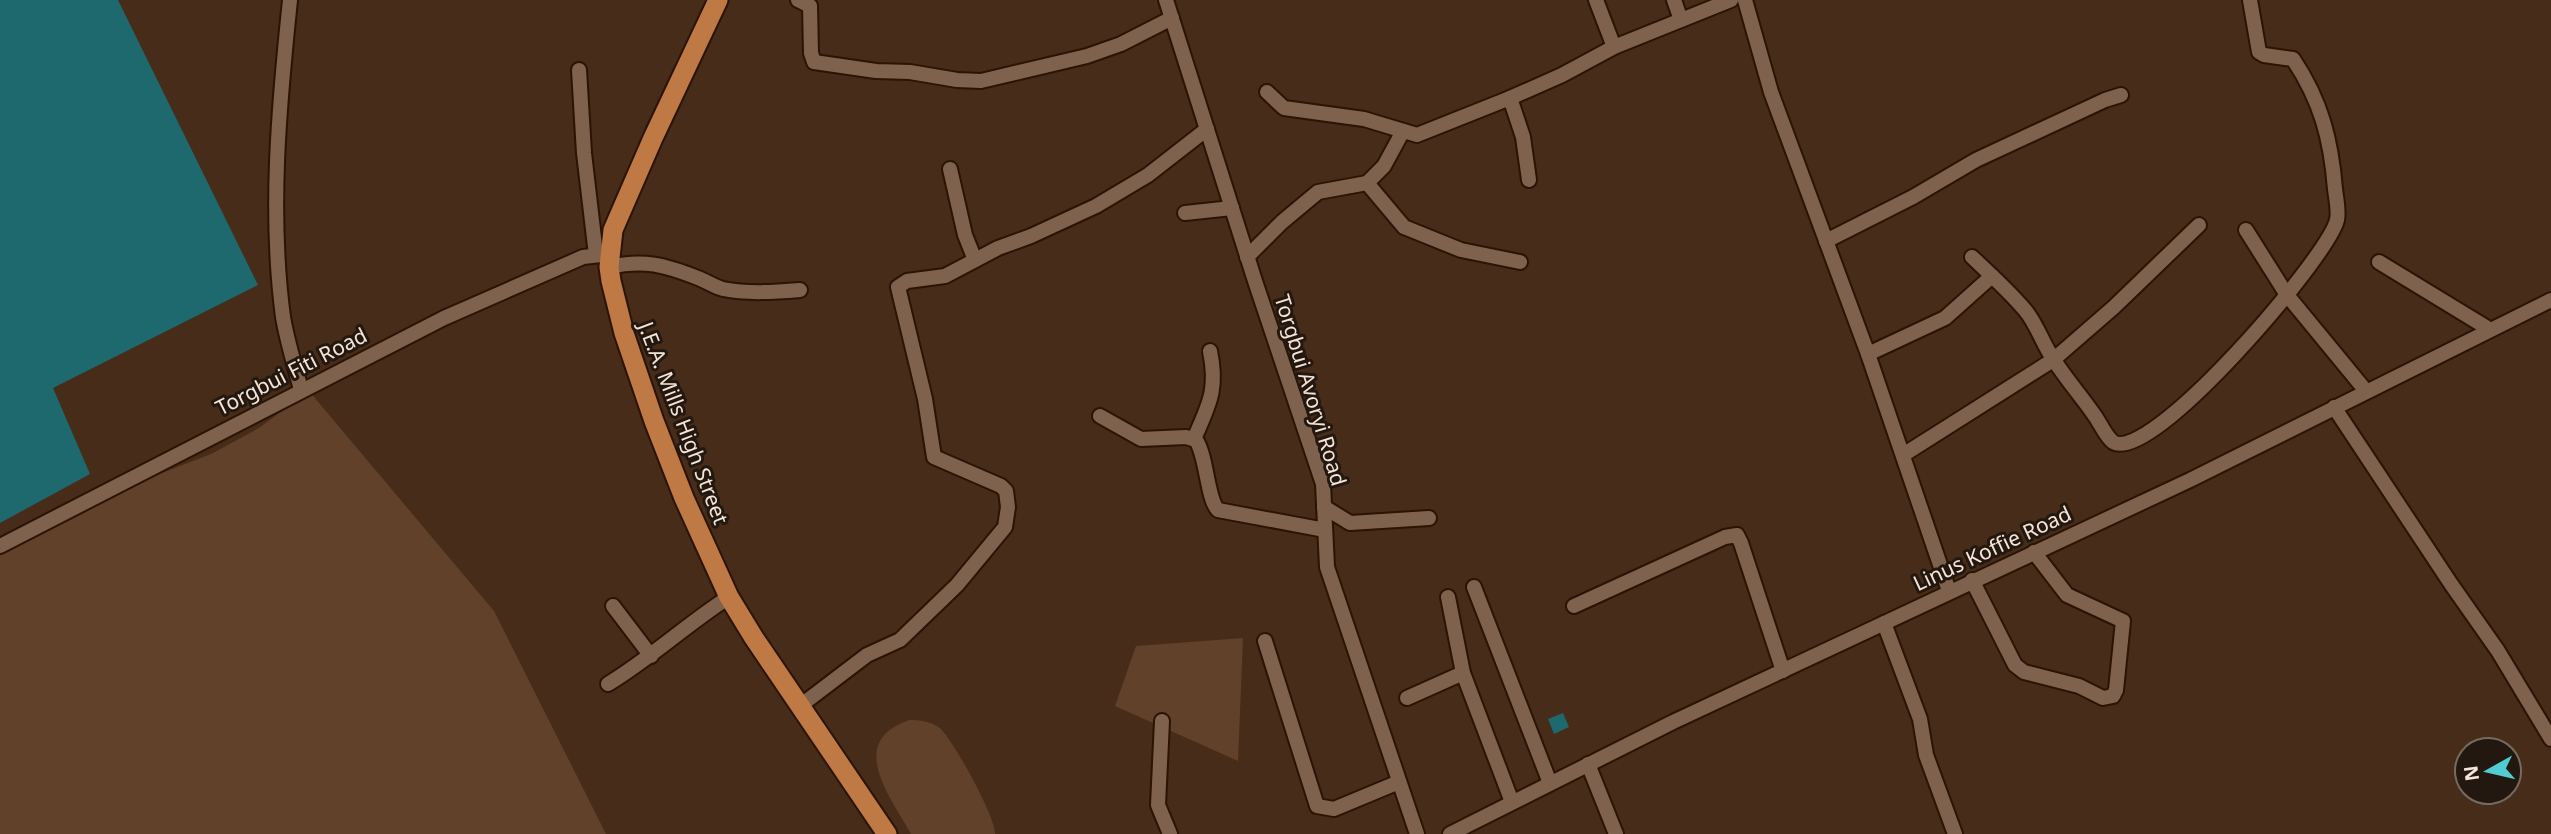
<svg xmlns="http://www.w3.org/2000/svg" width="2551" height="834" viewBox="0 0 2551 834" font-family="'Noto Sans',sans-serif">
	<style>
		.green { fill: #614129 }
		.water { fill: #1e696d }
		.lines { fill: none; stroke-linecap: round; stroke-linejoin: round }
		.minor-casing { stroke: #2b1403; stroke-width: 18 }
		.highway-casing { stroke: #2b1403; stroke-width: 23 }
		.minor { stroke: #7f624e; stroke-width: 14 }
		.highway { stroke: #bf7944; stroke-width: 19 }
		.labels { text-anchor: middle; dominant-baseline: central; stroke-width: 6; stroke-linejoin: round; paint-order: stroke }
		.street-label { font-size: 21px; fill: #f5e4d8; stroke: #231810 }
	</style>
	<rect width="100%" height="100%" fill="#462c19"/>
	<g class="green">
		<polygon points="309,391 494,611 606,834 0,834 0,553 159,474 211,454 259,428"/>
		<polygon points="1243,638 1238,761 1115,706 1136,646"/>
		<path d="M909,720C920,720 930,721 940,728C953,740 996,817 995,834H911C890,796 846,742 909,720Z"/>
	</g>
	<g class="water">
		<polygon points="0,0 118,0 258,285 53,388 90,474 0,523"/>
		<polygon points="1563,713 1569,727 1554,734 1548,719"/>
	</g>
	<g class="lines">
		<g class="minor-casing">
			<g id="minor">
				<path d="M290,0C279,105 269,212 283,317C287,341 295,366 301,390"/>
				<polyline points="798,0 810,6 811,53 814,62 876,71 910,72 957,80 981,81 1087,56 1121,44 1172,18"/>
				<polyline points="1166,0 1255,281 1323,484 1327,567 1417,834"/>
				<polyline points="1596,0 1614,47"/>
				<polyline points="1674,0 1681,20"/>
				<polyline points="1745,0 1771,92 1868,354 1949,591"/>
				<polyline points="579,70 584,153 596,255"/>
				<polyline points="1267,92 1284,108 1364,119 1417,135 1510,98 1562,75 1614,47 1731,0"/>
				<polyline points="1510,98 1523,137 1529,180"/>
				<polyline points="950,169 965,235 975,260"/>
				<polyline points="1367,183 1384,166 1403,131"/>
				<polyline points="1185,213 1232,208"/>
				<polyline points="2246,230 2287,295 2366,391"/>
				<polyline points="1826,241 1913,197 1976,160 2105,100 2121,95"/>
				<polyline points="1247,257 1282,222 1318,192 1367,183 1404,227 1461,250 1520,262"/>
				<path d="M1972,257C1990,274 2009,291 2025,310C2037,324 2043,345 2054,360C2066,379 2082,397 2095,416C2100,423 2106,437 2113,442C2149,466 2327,259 2337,220C2339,211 2336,198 2335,189C2331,139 2321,101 2293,59L2264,55L2259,52L2250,0"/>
				<polyline points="2379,262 2489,329"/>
				<path d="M609,267C644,259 665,265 698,278C706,281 715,287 723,289C748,294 775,292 800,290"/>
				<polyline points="1868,354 1945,318 1992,276"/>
				<polyline points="2334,407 2451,584 2498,651 2551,739"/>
				<path d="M1100,416L1141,439L1186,437L1196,440C1207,457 1207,499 1218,510L1325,530"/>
				<path d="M1194,439C1209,404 1218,390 1210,351"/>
				<polyline points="1903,455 2053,360 2114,307 2199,225"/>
				<polyline points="1324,507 1350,523 1429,518"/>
				<polyline points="0,546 444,318 583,257 610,254"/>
				<polyline points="1972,580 2015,665 2024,672 2079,686 2103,698 2113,696 2116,690 2123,621 2067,595 2034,552"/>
				<polyline points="1474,587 1550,783"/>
				<polyline points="1448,597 1463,673 1512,802"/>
				<polyline points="613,606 651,656"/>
				<polyline points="1574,606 1725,537 1737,535 1741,543 1783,671"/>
				<polyline points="1884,623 1920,719 1926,755 1955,834"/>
				<polyline points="1265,641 1317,806 1334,809 1399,782"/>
				<path d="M608,684C651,658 687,624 729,597"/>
				<polyline points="1407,698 1463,673"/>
				<polyline points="800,706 867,655 900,640 957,585 1005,527 1008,507 1006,491 1001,486 934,457 925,399 898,287 907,281 945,276 998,248 1031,236 1096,206 1148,175 1207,129"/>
				<polyline points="1162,721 1158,805 1170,834"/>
				<polyline points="1588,764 1616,834"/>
				<polyline points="1450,834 1673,722 2190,480 2551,300"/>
			</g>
		</g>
		<g class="highway-casing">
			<polyline id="highway" points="718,0 653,138 613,230 609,267 611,281 624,333 654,421 684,498 729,597 754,638 887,834"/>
		</g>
		<use href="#minor" class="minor"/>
		<use href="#highway" class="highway"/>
	</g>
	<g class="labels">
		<g class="street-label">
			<text transform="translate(291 371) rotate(-27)">Torgbui Fiti Road</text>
			<text transform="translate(1311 390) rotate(73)">Torgbui Avoryi Road</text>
			<text transform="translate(684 423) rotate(69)">J.E.A. Mills High Street</text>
			<text transform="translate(1992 548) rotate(-25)">Linus Koffie Road</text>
		</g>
	</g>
	<g transform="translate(2488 771) rotate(262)"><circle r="33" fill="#231810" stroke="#776a60" stroke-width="2"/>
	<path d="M0-5L12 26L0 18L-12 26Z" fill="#51ccd2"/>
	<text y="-10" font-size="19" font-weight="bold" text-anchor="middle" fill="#f5e4d8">N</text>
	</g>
</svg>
